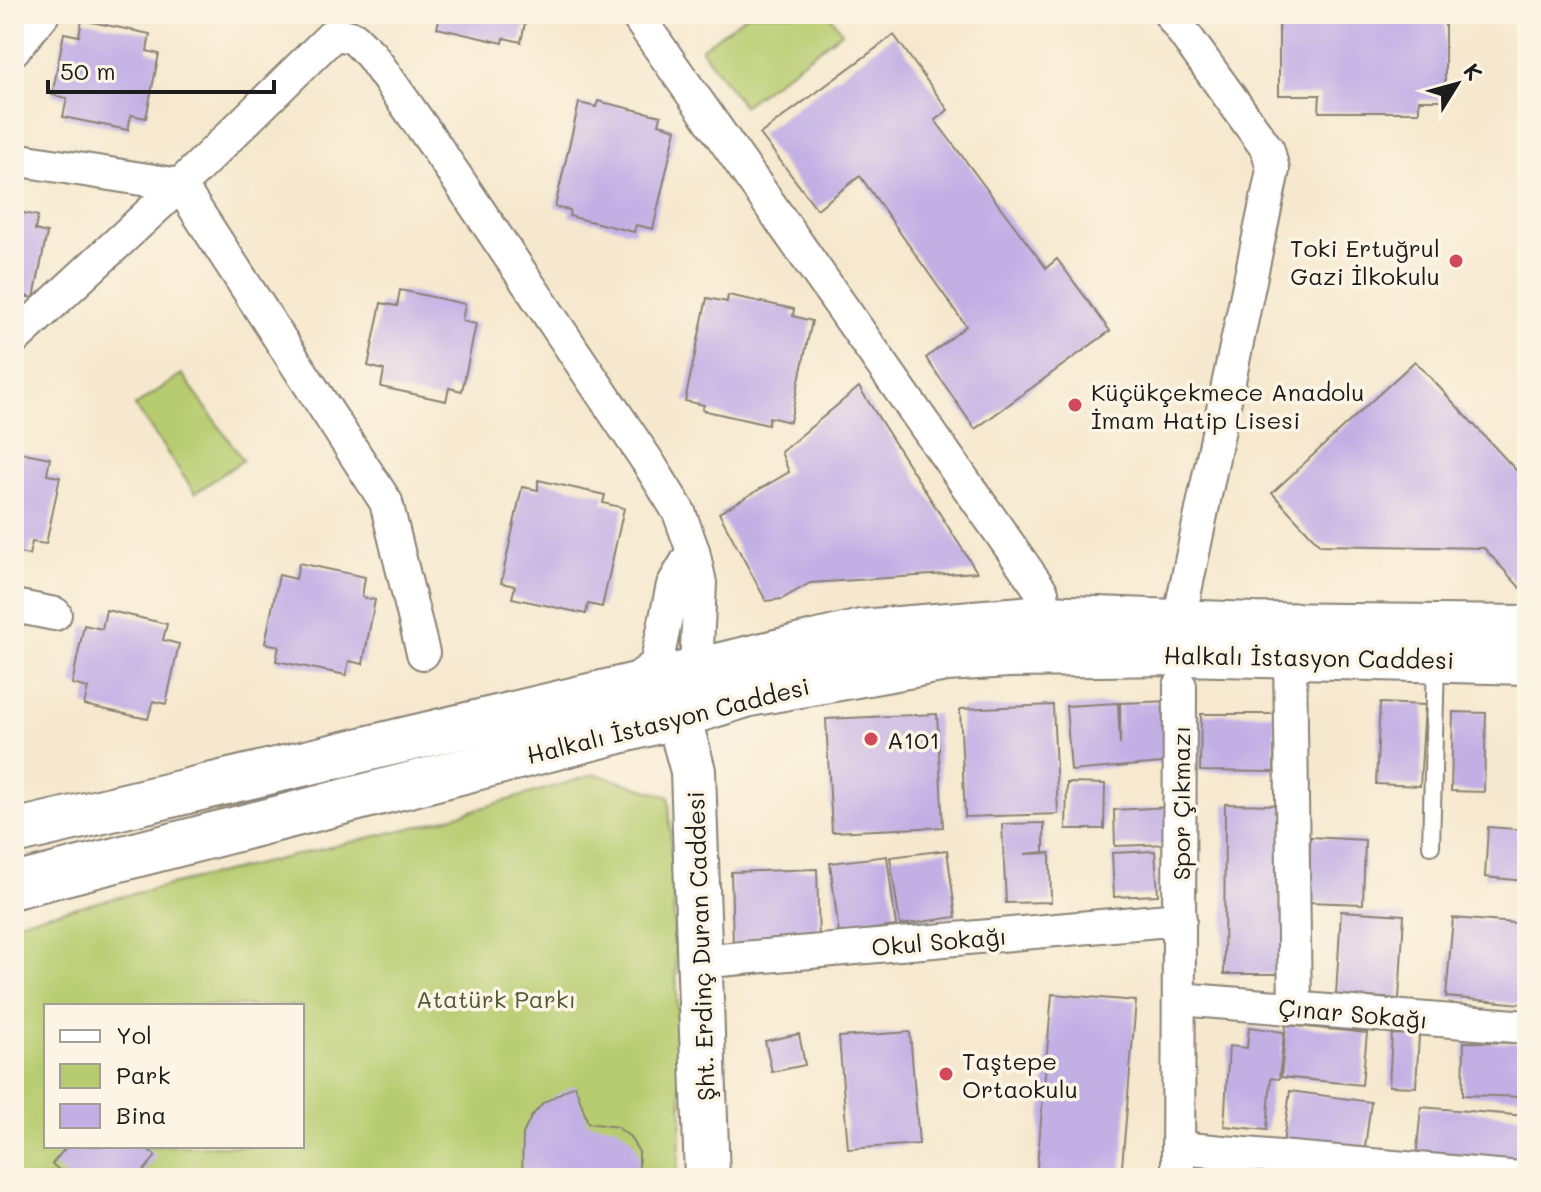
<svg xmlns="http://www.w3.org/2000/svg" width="1541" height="1192" viewBox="0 0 1541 1192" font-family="Mali,sans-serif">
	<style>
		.green { fill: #b7cc70; stroke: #6a7446; stroke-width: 2; fill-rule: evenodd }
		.building { fill: #c2b0e5 }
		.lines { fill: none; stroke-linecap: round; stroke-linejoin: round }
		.lane-casing { stroke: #898275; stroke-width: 20 }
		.street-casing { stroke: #898275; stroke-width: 36 }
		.secondary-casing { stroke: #898275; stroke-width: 48 }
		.lane { stroke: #fff; stroke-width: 16 }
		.street { stroke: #fff; stroke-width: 32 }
		.secondary { stroke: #fff; stroke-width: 44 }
		.poi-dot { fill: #d1495b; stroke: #fcf5e5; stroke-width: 3 }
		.labels { text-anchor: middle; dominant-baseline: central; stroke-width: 7; stroke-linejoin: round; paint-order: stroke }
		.poi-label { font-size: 24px; fill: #1c1c1c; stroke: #fcf5e5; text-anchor: start }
		.street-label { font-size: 24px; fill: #1c1c1c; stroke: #fcf5e5 }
		.park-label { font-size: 24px; fill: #525a39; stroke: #fcf5e5 }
	</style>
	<rect width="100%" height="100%" fill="#fcf5e5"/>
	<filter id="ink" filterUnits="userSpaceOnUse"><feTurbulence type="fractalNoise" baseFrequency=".0125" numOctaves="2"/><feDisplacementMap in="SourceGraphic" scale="16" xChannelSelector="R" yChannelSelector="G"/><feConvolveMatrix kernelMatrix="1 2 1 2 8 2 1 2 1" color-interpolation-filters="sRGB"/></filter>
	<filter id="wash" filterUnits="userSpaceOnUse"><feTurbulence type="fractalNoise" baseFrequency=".006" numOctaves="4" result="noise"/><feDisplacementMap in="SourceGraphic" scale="32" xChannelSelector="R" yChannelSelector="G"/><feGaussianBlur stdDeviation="1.8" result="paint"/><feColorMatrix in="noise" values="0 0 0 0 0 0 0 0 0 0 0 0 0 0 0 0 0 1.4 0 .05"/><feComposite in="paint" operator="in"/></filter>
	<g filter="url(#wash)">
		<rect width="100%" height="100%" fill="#f6e8ce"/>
		<g class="green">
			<polygon points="748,14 829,14 842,32 743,106 701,49"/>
			<polygon points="182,374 243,460 195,493 135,406"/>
			<path d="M596,774L669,797L682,1119L677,1178H14V922L427,824ZM46,1006H302V1146H46Z"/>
		</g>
		<g id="blocks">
			<g class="building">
				<polygon points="420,14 527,14 521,42 504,38 503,43 437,28 439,20"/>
				<polygon points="1279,14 1445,14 1445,100 1419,100 1419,112 1319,112 1320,95 1279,95"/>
				<polygon points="82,20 150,34 147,51 159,54 146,118 131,115 128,130 63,117 67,98 52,95 64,33 79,36"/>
				<polygon points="894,35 948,110 935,120 1046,268 1057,259 1110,331 975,429 926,358 966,326 860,176 817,209 760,134"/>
				<polygon points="598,101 661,116 659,124 676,129 653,229 636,225 634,232 569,216 570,210 555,207 579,103 596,107"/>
				<polygon points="14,211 38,216 35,230 47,233 34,298 19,295 15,314"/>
				<polygon points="400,290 465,304 462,321 476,324 462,391 449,388 446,401 381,387 384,370 368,366 381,303 397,306"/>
				<polygon points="728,295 794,309 793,316 812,321 790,422 769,417 768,425 702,410 704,405 685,401 707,298 727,302"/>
				<polygon points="1415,361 1527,482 1527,586 1522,590 1484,548 1320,545 1272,493"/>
				<polygon points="859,387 977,572 810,583 782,599 766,601 719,513 789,472 781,452"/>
				<polygon points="14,451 50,458 47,475 60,477 46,544 32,542 29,555 14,552"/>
				<polygon points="538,480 605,495 603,503 624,508 602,607 588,604 586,614 512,598 515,586 501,583 522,487 538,490"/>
				<polygon points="299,563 365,577 362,597 375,600 363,664 349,661 346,675 276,661 279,646 265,643 279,575 296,579"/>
				<polygon points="106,610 167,624 163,640 179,644 166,704 153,701 148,719 84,705 88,688 72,684 84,625 102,629"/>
				<polygon points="1171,701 1173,762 1071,771 1066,706 1118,703 1120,745 1120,703"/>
				<polygon points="1380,703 1425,705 1420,786 1376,784"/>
				<polygon points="1053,705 1058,814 965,817 960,709"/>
				<polygon points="1453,712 1486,713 1484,792 1451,791"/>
				<polygon points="937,714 943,827 832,832 826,719"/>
				<polygon points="1201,714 1275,714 1274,772 1200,771"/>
				<polygon points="1067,783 1105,784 1104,829 1066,829"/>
				<polygon points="1225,804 1285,805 1285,974 1224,974"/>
				<polygon points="1169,807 1171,844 1115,846 1114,810"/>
				<polygon points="1044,823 1044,852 1025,854 1050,853 1051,902 1006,903 1002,824"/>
				<polygon points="1488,827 1527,830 1525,881 1485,877"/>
				<polygon points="1310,837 1365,840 1363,904 1308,902"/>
				<polygon points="947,850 956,917 900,925 890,857"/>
				<polygon points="1155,851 1158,895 1114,897 1112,853"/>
				<polygon points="887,856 896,926 839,934 830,863"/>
				<polygon points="817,869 819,942 733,945 731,872"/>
				<polygon points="1341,911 1404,915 1399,999 1336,995"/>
				<polygon points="1453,918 1527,924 1522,1004 1446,997"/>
				<polygon points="1052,994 1136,1001 1121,1178 1036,1178"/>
				<polygon points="1286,1025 1367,1033 1362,1085 1281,1077"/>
				<polygon points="1249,1027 1284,1032 1279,1079 1271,1078 1267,1130 1224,1126 1229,1046 1247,1048"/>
				<polygon points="910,1032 919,1144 848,1149 839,1037"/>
				<polygon points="799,1034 805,1065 772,1072 765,1041"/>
				<polygon points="1392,1034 1419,1035 1416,1087 1389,1086"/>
				<polygon points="1464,1042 1527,1043 1527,1097 1463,1095"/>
				<polygon points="575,1085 588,1123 617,1127 630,1137 639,1152 639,1178 522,1178 523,1134 531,1117 543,1103"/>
				<polygon points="1290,1091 1371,1102 1364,1155 1283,1144"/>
				<polygon points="1421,1107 1526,1116 1521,1169 1416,1160"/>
				<polygon points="67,1146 144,1146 156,1156 138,1178 68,1178 52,1164"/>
			</g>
		</g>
	</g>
	<g filter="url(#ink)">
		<use href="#blocks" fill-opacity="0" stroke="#898275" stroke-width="2"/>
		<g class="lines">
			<g class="lane-casing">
				<polyline id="lane" points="1431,846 1436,662"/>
			</g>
			<g class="street-casing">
				<g id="street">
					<polyline points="636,14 1042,592 1045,617"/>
					<polyline points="1170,14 1268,150 1273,170 1179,620"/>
					<polyline points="14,49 43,14"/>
					<polyline points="14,159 180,185 386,502 423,653"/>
					<polyline points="14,339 180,185 335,33 354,38 371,55 434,144 648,462 679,512 693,551"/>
					<polyline points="14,606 55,614"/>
					<polyline points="1290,657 1295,1008"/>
					<polyline points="626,687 656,665 673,585 693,551 700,583 696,669"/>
					<polyline points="698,962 1180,919"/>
					<polyline points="1179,999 1527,1027"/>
					<polyline points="1178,1148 1520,1178"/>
					<polyline points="1178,1178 1180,686"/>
				</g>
			</g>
			<g class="secondary-casing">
				<g id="secondary">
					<polyline points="678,716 693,771 707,1178"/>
					<polyline points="14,832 861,632 1045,617 1254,625 1527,628"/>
					<polyline points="14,886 678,716 749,694 946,659 1009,655 1181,653 1527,662"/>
				</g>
			</g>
			<use href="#lane" class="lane"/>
			<use href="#street" class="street"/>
			<use href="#secondary" class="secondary"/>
		</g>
	</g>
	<g class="poi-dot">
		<circle cx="1456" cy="261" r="8"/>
		<circle cx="1075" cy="405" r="8"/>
		<circle cx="871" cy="739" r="8"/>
		<circle cx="946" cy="1074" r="8"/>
	</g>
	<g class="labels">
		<g class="poi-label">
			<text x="1440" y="247" text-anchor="end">Toki Ertuğrul<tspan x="1440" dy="28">Gazi İlkokulu</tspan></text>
			<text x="1091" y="391">Küçükçekmece Anadolu<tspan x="1091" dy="28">İmam Hatip Lisesi</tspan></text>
			<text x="887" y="739">A101</text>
			<text x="962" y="1060">Taştepe<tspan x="962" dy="28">Ortaokulu</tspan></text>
		</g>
		<g class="street-label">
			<text transform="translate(1309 657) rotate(1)">Halkalı İstasyon Caddesi</text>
			<text transform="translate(668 720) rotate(-14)">Halkalı İstasyon Caddesi</text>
			<text transform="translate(1180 803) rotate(-90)">Spor Çıkmazı</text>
			<text transform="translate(939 941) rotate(-5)">Okul Sokağı</text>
			<text transform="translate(700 946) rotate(-92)">Şht. Erdinç Duran Caddesi</text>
			<text transform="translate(1353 1013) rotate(5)">Çınar Sokağı</text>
		</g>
		<g class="park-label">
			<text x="496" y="998">Atatürk Parkı</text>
		</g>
	</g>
	<rect width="1541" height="1192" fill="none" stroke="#fcf5e5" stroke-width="48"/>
	<rect x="44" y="1004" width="260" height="144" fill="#fcf5e5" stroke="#a29e95" stroke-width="2"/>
	<rect x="60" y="1030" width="40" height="12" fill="#ffffff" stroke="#a29e95" stroke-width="2"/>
	<text x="116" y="1044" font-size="24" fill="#1c1c1c">Yol</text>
	<rect x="60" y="1064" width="40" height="24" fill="#b7cc70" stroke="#a29e95" stroke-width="2"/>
	<text x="116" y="1084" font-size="24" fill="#1c1c1c">Park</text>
	<rect x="60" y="1104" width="40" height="24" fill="#c2b0e5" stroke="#a29e95" stroke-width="2"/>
	<text x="116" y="1124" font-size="24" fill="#1c1c1c">Bina</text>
	<g transform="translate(1457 84) rotate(53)" stroke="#fcf5e5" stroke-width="6" paint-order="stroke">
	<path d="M0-6L14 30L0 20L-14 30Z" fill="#1c1c1c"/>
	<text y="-12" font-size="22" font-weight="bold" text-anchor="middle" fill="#1c1c1c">K</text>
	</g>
	<path d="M48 80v12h226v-12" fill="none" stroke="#1c1c1c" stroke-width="4"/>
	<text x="60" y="80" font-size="24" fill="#1c1c1c" stroke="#fcf5e5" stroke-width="6" paint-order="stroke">50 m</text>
</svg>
